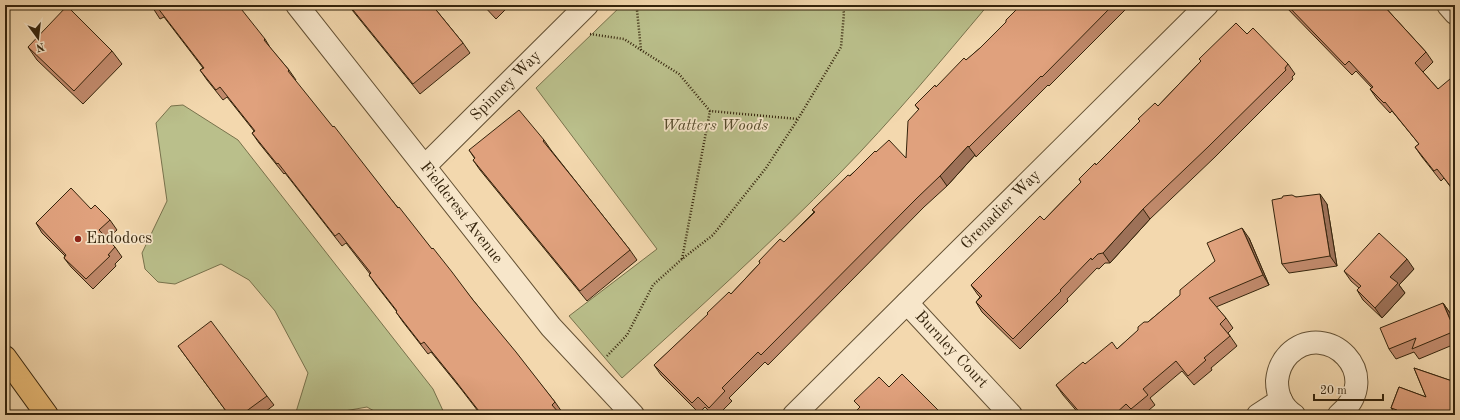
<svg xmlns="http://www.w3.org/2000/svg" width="1460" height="420" viewBox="0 0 1460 420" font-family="'Old Standard TT',serif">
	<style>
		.green { fill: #babf8b; stroke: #78724c }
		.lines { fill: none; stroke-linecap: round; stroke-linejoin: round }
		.minor-casing { stroke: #645134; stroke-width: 24 }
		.major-casing { stroke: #35240c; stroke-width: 24 }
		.path { stroke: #35240c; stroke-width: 2.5; stroke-dasharray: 1 2; stroke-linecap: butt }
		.minor { stroke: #f7e6ca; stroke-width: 22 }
		.major { stroke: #eabc77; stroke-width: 22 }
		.wall { fill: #c18a6c; stroke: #35240c }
		.shaded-wall { fill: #9d7158; stroke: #35240c }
		.building { fill: #e0a17d; stroke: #35240c }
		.poi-dot { fill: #8f2418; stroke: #f7e6ca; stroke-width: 1.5 }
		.labels { text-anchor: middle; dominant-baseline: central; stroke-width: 3.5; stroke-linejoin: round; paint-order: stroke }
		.street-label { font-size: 16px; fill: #35240c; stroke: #f7e6ca }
		.park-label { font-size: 16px; font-style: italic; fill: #564b2c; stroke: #f7e6ca }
		.poi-label { font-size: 16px; fill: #35240c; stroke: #f7e6ca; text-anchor: start }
	</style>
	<rect width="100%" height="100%" fill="#f3d8ae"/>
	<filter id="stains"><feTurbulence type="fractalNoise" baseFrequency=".005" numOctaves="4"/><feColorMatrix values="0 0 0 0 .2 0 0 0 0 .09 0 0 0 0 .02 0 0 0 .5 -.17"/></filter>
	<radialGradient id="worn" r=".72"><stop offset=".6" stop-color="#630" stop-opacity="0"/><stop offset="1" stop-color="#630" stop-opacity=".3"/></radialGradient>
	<g class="green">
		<path d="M622,5H988C940,62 892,120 840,173C770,244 696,311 622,378L569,316L657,249L536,88Z"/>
		<polygon points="183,105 238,140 433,389 445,415 381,415 367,407 322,415 297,415 296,412 308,373 275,311 249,280 221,264 175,284 158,282 145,269 142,253 167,201 156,123 171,106"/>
	</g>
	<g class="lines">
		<g class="minor-casing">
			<g id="minor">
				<polyline points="297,5 551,327 633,415"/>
				<polyline points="1448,5 1455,13"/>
				<polyline points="425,166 587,5"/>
				<polyline points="907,303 1011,415"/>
				<polyline points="794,415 1207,5"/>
				<polyline points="1258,415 1281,400"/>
				<path d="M1294,415C1283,408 1277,395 1277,381C1278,371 1281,362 1289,354C1327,318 1386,375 1339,415"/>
			</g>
		</g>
		<g class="major-casing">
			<polyline id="major" points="5,357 47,415"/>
		</g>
		<g class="path">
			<polyline points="639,5 637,10 641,50 679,74 710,111 798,119"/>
			<polyline points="590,34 624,39 641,50"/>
			<polyline points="682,259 710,111"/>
			<polyline points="607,356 627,335 653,285 682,259 713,235 766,168 798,119 841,47 844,13 842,5"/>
		</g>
		<use href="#minor" class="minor"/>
		<use href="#major" class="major"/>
	</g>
	<g class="wall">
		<polygon points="151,5 265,39 271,49 289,70 296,80 295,81 473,300 555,402 562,412 560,414 561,415 481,415 461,389 431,352 428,354 403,322 396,312 397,312 376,285 369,275 370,274 346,243 342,246 285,173 284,174 259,143 252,133 254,131 227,97 223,100 207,80 200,70 203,68 164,17 160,19"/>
		<polygon points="348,5 432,5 463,43 470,53 420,94"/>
		<polygon points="483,5 510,5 496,19"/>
		<polygon points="1021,5 1130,5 1049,86 1048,85 976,157 975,155 947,186 924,207 768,365 765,362 729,398 732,401 718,415 713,415 705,407 699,413 661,375 654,365 731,294 760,263 759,261 784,242 814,212 812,210 876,152 906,158 919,110 915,105 936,87 980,48 1006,22"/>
		<polygon points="1284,5 1383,5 1426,52 1433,62 1423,72 1438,89 1455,86 1455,193 1444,178 1441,181 1422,157 1415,147 1419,144 1392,111 1390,113 1377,99 1370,89 1372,88 1356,71 1352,75"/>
		<polygon points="1247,34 1288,64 1295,74 1292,77 1293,79 1215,157 1150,219 1110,263 1105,263 1099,269 1097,268 1067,299 1068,301 1020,349 982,312 976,302 980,297 978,295 971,285 1044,220 1081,182 1079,179 1096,165 1140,121 1138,119 1158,106 1201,61 1199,59"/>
		<polygon points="28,47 112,51 122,64 83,104 37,60"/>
		<polygon points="544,140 551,150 630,250 637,260 587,301 480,170 473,160 475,159 469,150"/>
		<polygon points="1296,197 1327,204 1337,266 1289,273 1282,264 1282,198"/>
		<polygon points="91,209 110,220 117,230 107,239 115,247 122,257 115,264 116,266 93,289 71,267 64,258 65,256 42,233 36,223"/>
		<polygon points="1249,238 1269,285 1216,307 1226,318 1233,328 1228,333 1237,346 1211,368 1212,370 1194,385 1182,371 1150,398 1155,405 1143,415 1134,415 1133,414 1132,415 1080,415 1063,395 1056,385 1085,364 1117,349 1148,322"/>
		<polygon points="1414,269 1399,285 1405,293 1382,318 1363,300 1357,290 1359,288 1351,281 1344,271"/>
		<polygon points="1443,303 1450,313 1455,324 1455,344 1419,359 1414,352 1396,359 1389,349"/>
		<polygon points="178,346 267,396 274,405 261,415 229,415"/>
		<polygon points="1414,368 1455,382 1455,415 1394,415 1395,413 1391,408 1399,387 1426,397"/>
	</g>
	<g class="shaded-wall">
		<polygon points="968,146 975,155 947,186 940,176"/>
		<polygon points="1320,194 1327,204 1337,266 1330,256"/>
		<polygon points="1143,209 1150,219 1110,263 1103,253"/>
		<polygon points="1242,228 1249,238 1269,285 1263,275"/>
		<polygon points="1407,259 1414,269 1399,285 1405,293 1382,318 1375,308 1390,277"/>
		<polygon points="1443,303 1450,313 1455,324 1455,331"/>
	</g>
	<g class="building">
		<polygon points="151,5 238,5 265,39 264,40 289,70 288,71 333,127 334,126 398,208 399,207 432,249 433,248 452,272 473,300 516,352 555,402 552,405 559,413 556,415 482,415 454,379 424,342 421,344 396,312 397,311 369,275 371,273 339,233 335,236 278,163 277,164 252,133 255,131 220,87 216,90 200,70 204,68 157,7 153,9"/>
		<polygon points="349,5 432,5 463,43 413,84"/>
		<polygon points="485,5 494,5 489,10"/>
		<polygon points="1021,5 1113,5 1042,77 1041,76 969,147 968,146 940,176 917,198 761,355 758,352 722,388 725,391 709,408 698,397 692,403 654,365 708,314 707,313 729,292 731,294 760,263 759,261 780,239 784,242 815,212 812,210 848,175 850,176 875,151 876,152 889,140 906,158 908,121 919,109 915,105 935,85 936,87 964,58 966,60 980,48 1006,22 1006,20"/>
		<polygon points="1287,5 1383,5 1426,52 1415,63 1438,89 1450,79 1455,86 1455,192 1437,169 1434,171 1415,147 1419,144 1385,102 1384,103 1370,89 1373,87 1349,61 1345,65"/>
		<polygon points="67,6 112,51 74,91 28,47"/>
		<polygon points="1236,23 1247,34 1253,28 1288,64 1285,68 1286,70 1208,147 1143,209 1103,253 1098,254 1092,260 1091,258 1060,290 1061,291 1013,339 976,302 982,296 971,285 1040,216 1044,220 1081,182 1079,179 1095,163 1096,165 1140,121 1138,119 1155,103 1158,106 1201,61 1199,59"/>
		<polygon points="519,110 544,140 543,141 577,183 630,250 580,291 473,160 475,158 469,150"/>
		<polygon points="71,188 91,209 95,205 110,220 99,230 115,247 108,255 110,256 86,279 64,258 66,255 36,223"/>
		<polygon points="1320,194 1330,256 1282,264 1272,200 1282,198 1283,196 1292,195 1296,197"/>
		<polygon points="1242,228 1263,275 1209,298 1226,318 1220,324 1230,336 1204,358 1206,360 1188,376 1176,361 1143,389 1148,395 1131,409 1126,404 1114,415 1098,415 1095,411 1091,415 1082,415 1056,385 1083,362 1085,364 1112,342 1117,349 1138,330 1138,327 1144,322 1148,322 1180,295 1180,290 1215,261 1207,243"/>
		<polygon points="1379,233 1407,259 1390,277 1398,283 1375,308 1357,290 1361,286 1344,271"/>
		<polygon points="1443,303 1455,331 1412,349 1416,338 1389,349 1380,328"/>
		<polygon points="211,321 267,396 241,415 229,415 178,346"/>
		<polygon points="1414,368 1455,382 1455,400 1454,404 1455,404 1455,411 1454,415 1434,415 1433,413 1432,415 1394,415 1397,410 1391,408 1399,387 1426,397"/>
		<polygon points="902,374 943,415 854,415 853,414 860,407 854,401 879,377 889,387"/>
	</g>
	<circle class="poi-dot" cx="78" cy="239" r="4"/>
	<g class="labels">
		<g class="street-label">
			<text transform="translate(506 86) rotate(-45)">Spinney Way</text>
			<text transform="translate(1001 210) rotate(-45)">Grenadier Way</text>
			<text transform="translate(461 213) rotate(52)">Fieldcrest Avenue</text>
			<text transform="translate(951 350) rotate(47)">Burnley Court</text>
		</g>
		<g class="park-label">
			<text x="715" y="126">Watters Woods</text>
		</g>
		<g class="poi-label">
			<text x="86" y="239">Endodocs</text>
		</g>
	</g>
	<rect width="1460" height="420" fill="none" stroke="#f3d8ae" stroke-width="20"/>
	<rect x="6" y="6" width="1448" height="408" fill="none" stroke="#35240c" stroke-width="2"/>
	<rect x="10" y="10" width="1440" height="400" fill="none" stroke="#35240c"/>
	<g transform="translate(38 38) rotate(165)" stroke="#f7e6ca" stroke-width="3" paint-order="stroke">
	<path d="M0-3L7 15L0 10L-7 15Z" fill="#35240c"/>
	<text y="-6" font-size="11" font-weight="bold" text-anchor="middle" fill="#35240c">N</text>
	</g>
	<path d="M1314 394v6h69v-6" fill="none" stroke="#35240c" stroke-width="2"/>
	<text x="1320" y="394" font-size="12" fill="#35240c" stroke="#f7e6ca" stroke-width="3" paint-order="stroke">20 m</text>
	<rect width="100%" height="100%" filter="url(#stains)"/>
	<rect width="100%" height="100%" fill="url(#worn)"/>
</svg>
